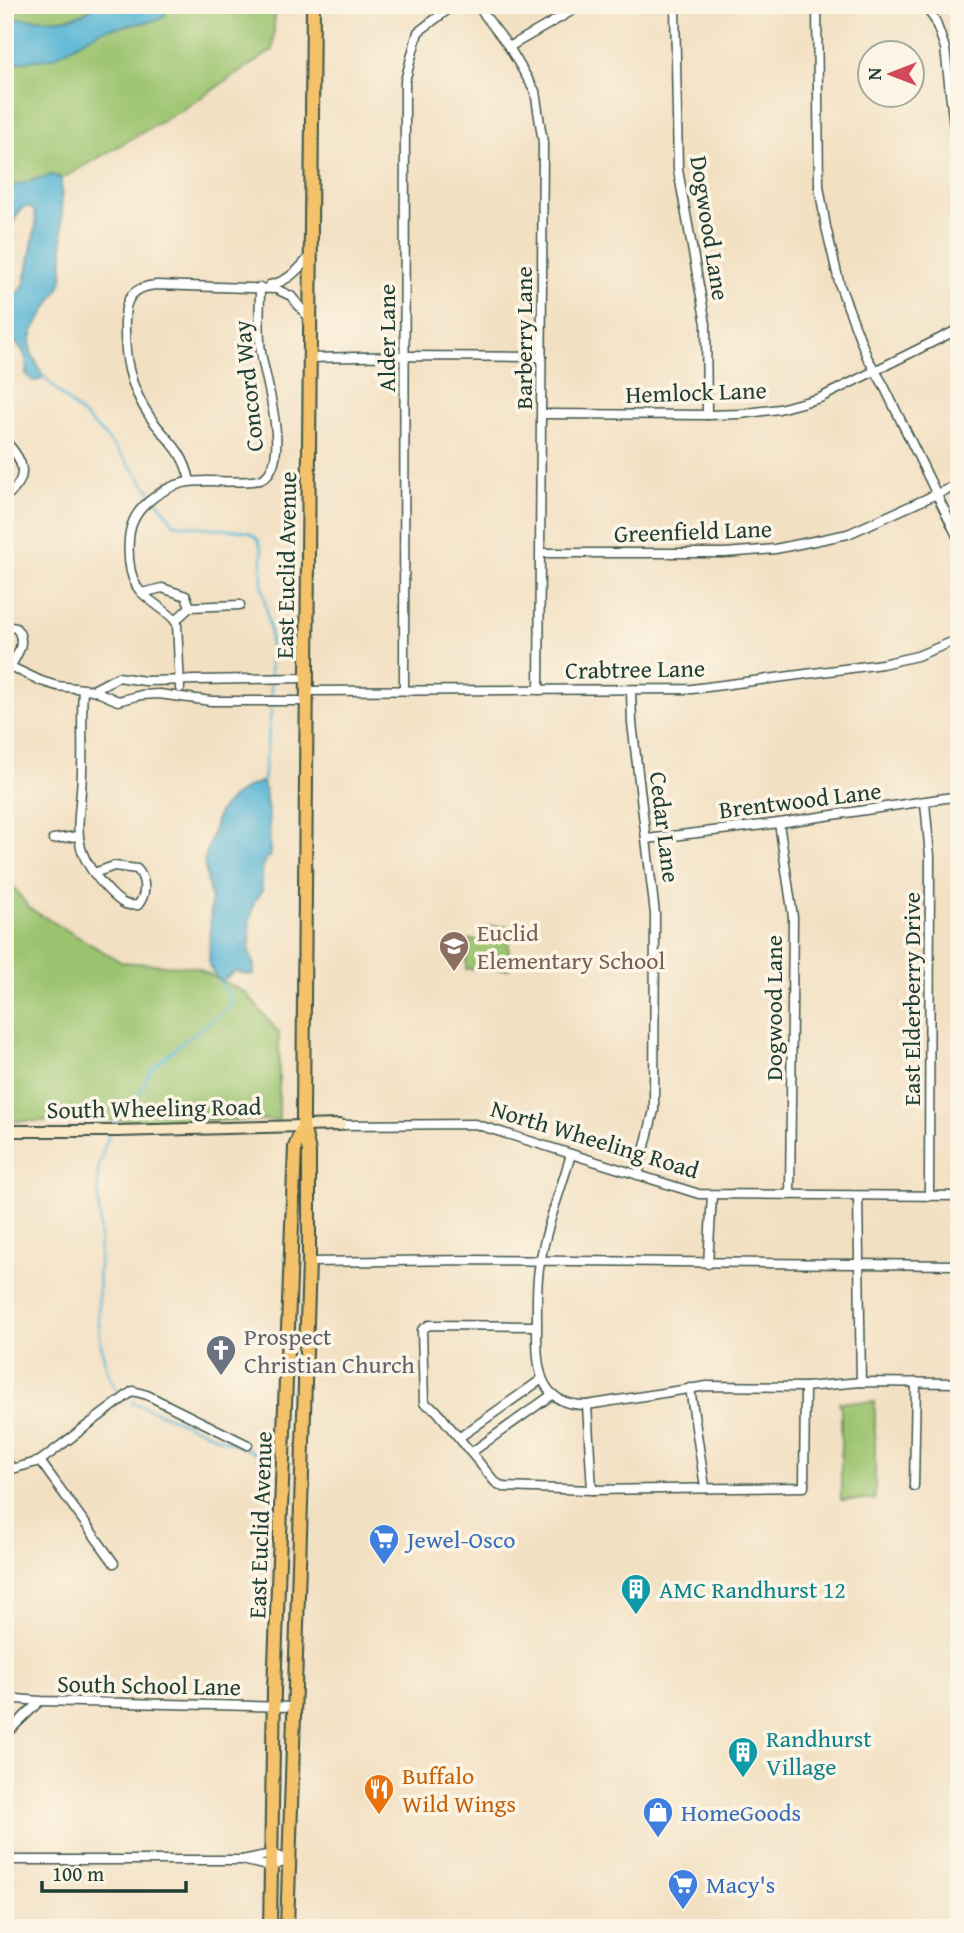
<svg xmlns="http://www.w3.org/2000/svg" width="964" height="1933" viewBox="0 0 964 1933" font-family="'Gentium Book Plus',serif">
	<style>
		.green { fill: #9cc470; stroke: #5e8052; stroke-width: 2 }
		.water { fill: #58b6d6; stroke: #3c7a85; stroke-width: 2 }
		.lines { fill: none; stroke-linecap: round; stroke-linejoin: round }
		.stream { stroke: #58b6d6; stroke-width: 2.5 }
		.street-casing { stroke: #3f5549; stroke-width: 11 }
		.secondary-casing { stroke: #3f5549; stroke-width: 14 }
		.primary-casing { stroke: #3f5549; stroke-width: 16 }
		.street { stroke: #fff; stroke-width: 8 }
		.secondary { stroke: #fae7c3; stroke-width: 10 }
		.primary { stroke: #f3c26a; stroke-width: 12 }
		.labels { text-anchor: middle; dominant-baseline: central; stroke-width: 7; stroke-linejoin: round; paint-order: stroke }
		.street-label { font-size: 24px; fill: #1f3d34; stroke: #fcf5e5 }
		.education-label { font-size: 24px; fill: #785e54; stroke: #fcf5e5; text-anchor: start }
		.worship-label { font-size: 24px; fill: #5b616d; stroke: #fcf5e5; text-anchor: start }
		.shop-label { font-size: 24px; fill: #366cbe; stroke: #fcf5e5; text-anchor: start }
		.culture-label { font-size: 24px; fill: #0d838f; stroke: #fcf5e5; text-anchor: start }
		.food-label { font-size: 24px; fill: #c56008; stroke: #fcf5e5; text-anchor: start }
	</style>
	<rect width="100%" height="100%" fill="#fcf5e5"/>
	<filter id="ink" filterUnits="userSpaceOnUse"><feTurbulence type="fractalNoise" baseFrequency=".0143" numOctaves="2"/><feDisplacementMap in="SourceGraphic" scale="14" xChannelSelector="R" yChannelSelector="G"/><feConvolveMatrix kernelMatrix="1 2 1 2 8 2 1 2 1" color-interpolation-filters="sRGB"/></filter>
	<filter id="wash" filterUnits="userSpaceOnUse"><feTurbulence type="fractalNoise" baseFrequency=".00686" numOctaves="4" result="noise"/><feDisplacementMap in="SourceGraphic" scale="28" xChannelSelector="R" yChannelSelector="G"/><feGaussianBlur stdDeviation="1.57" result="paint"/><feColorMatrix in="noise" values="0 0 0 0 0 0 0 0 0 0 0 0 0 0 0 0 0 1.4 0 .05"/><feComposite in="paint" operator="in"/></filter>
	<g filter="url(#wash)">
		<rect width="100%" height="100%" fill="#f2e0c2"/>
		<g class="green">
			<polygon points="5,5 275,5 273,50 182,110 61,179 59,176 38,178 22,185 5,188"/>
			<polygon points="5,875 29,908 121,962 195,967 246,993 279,1033 279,1120 5,1121"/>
			<polygon points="486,926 509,926 509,969 466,969 466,940 486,940"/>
			<polygon points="839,1402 875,1402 875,1500 841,1500 841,1409"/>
			<rect x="5" y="1777" width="6" height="79"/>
		</g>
		<g class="water">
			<path d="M94,5H165V16L158,20L102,30L52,58L5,64V18C31,18 76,26 94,5Z"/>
			<path d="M52,175L61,179L63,273L60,286L33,331L30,341L31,352L43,376L40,380L33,381L26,374C29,357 22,343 5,338V295L18,293L25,283L36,224L35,213L31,207L25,206L20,210L5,237V188Z"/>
			<polygon points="263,781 269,818 270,857 266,858 262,867 262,891 254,902 250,920 249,951 254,966 254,974 249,975 236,971 220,982 209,966 211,900 204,861 219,812 232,798 248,787"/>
		</g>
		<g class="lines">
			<g class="stream">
				<path d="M43,375C61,397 82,413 102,433C129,462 152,492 174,524L249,532L258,539L262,551V584L270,630L271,697"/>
				<polyline points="263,781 272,704"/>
				<path d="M111,1129C117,1112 128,1111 138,1096C144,1087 146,1075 154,1068C177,1044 205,1026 231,1006V998L220,982"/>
				<path d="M109,1135C105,1147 99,1160 98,1171C97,1192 100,1214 100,1236C99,1283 91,1352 118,1392"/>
				<polyline points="132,1402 263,1456"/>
			</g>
		</g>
	</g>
	<g filter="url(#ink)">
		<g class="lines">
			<g class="street-casing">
				<g id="street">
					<polyline points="477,5 509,47 535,91 543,143 539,690"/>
					<polyline points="675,5 678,170 706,324 707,415"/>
					<polyline points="817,5 819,186 826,227 840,286 867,357 883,384 959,540"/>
					<polyline points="924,5 935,20 945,48 959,171"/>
					<polyline points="509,47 582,5"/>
					<path d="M270,285C289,281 299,269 311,255"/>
					<polyline points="310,358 406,356 542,357"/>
					<polyline points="543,414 707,415 740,414 779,409 820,398 959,329"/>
					<path d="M5,441C24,460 31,479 5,497"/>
					<path d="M190,481C183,449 168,442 150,417C129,386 124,357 125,319C125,297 134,287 156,285L276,289L291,296L309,318"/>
					<polyline points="542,553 725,553 775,549 848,534 959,484"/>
					<polyline points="142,593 162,588 186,596 190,607 175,621"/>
					<polyline points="190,607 240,605"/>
					<path d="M5,626L16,628C27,641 18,654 10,667"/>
					<polyline points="5,664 41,681 57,686 93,690 118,701 141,695 159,694 211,701 305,701"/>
					<path d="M180,688L177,623C166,608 147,602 137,587C129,574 128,554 129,539C130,524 136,512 148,502C187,468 215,487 260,480C294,465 265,380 261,352C258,331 260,309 260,287"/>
					<path d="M83,690C81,717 83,744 82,771C81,827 65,846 110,892C119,901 125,907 138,905C147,894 146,879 137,869L114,866L94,873"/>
					<polyline points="93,690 118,677 145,681 306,678"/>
					<polyline points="404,690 405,81 418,32 454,5"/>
					<polyline points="306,691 692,689 882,664 917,656 959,639"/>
					<polyline points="631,691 632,723 655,914 654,1110 638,1175"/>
					<polyline points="925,803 930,856 929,1196"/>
					<polyline points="779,823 793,917 790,1195"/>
					<polyline points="53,839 78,836"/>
					<polyline points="647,839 779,823 959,796"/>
					<polyline points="340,1125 475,1124 699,1194 959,1196"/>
					<path d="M571,1154C561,1190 546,1226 540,1263C536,1282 537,1303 537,1322C537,1362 535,1406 587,1405L707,1386L805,1387L861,1382L959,1383"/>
					<polyline points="858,1197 861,1382"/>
					<polyline points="309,1262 472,1260 959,1265"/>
					<polyline points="708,1264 712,1195"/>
					<polyline points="537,1326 429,1325 422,1330 424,1403 436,1410 495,1482 503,1487 592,1490 804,1487 805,1387"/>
					<polyline points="690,1388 705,1487"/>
					<polyline points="587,1405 592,1490"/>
					<polyline points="460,1437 542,1379"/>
					<polyline points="472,1452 553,1394"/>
					<polyline points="5,1458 12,1469"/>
					<polyline points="40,1461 114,1563"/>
					<polyline points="5,1476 12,1469 40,1461 133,1391 147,1395 248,1445"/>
					<polyline points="914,1486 916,1382"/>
					<polyline points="5,1698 40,1701 293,1707"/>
					<polyline points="5,1735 40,1701"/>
					<polyline points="5,1860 242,1860 272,1854 288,1860"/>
					<polyline points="242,1860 271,1867 288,1860"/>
				</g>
			</g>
			<g class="secondary-casing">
				<polyline id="secondary" points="5,1131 117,1131 340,1125"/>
			</g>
			<g class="primary-casing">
				<g id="primary">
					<polyline points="270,1928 274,1690 295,1147 303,1126"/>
					<polyline points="287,1928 309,1262 309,1151 303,1126 303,1112 313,5"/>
				</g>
			</g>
			<use href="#street" class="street"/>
			<use href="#secondary" class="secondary"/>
			<use href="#primary" class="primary"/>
		</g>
	</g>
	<defs>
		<g id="school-pin" transform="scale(1.575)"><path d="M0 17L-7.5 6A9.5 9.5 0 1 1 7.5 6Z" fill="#8d6e63" stroke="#fcf5e5"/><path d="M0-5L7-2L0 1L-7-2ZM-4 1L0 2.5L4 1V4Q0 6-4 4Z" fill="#fff"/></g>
		<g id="church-pin" transform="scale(1.575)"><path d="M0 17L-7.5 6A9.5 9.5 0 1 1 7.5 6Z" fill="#6b7280" stroke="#fcf5e5"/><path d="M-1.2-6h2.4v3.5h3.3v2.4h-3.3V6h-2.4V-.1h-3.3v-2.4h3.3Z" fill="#fff"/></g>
		<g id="supermarket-pin" transform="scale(1.575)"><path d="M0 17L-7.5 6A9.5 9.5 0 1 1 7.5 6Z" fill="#3f7fe0" stroke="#fcf5e5"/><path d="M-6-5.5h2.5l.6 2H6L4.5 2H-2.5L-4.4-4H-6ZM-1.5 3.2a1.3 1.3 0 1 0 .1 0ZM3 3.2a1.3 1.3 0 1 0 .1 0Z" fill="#fff"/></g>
		<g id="building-pin" transform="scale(1.575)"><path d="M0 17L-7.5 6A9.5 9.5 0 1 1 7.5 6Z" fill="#0f9aa8" stroke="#fcf5e5"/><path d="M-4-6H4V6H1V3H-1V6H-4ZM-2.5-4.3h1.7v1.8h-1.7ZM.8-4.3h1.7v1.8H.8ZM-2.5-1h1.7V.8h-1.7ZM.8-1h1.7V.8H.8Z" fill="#fff"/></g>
		<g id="restaurant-pin" transform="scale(1.575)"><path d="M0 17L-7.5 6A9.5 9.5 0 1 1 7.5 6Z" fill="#e8710a" stroke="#fcf5e5"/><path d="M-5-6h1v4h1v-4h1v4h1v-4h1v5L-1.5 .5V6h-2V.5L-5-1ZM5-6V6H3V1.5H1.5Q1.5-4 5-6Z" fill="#fff"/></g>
		<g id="shop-pin" transform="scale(1.575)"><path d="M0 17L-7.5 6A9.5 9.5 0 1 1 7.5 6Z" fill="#3f7fe0" stroke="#fcf5e5"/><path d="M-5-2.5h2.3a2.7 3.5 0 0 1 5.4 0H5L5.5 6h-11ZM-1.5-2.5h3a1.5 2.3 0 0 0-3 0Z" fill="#fff"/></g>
	</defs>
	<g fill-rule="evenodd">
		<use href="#school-pin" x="454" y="946"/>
		<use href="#church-pin" x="221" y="1350"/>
		<use href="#supermarket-pin" x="384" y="1539"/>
		<use href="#building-pin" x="636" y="1589"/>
		<use href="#building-pin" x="743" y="1752"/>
		<use href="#restaurant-pin" x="379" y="1789"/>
		<use href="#shop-pin" x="658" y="1812"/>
		<use href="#supermarket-pin" x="683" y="1884"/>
	</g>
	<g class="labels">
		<g class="street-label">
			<text transform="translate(710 228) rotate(81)">Dogwood Lane</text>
			<text transform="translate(386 338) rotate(-90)">Alder Lane</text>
			<text transform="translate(523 338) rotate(-90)">Barberry Lane</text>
			<text transform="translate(248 386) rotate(-96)">Concord Way</text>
			<text transform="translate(696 392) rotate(-2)">Hemlock Lane</text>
			<text transform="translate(693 531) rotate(-2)">Greenfield Lane</text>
			<text transform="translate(286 565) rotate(-89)">East Euclid Avenue</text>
			<text transform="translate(635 669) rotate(-1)">Crabtree Lane</text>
			<text transform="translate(800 800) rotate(-7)">Brentwood Lane</text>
			<text transform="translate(665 827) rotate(83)">Cedar Lane</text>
			<text transform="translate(911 999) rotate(-90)">East Elderberry Drive</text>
			<text transform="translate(773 1008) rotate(-90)">Dogwood Lane</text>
			<text transform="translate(154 1108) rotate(-1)">South Wheeling Road</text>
			<text transform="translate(595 1139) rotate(17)">North Wheeling Road</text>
			<text transform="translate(260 1525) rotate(-88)">East Euclid Avenue</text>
			<text transform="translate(149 1685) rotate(1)">South School Lane</text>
		</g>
		<g class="education-label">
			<text x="477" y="932">Euclid<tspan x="477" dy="28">Elementary School</tspan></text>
		</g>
		<g class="worship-label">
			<text x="244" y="1336">Prospect<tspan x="244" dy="28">Christian Church</tspan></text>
		</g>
		<g class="shop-label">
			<text x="407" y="1539">Jewel-Osco</text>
			<text x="681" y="1812">HomeGoods</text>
			<text x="706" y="1884">Macy's</text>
		</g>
		<g class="culture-label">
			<text x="659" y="1589">AMC Randhurst 12</text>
			<text x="766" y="1738">Randhurst<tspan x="766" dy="28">Village</tspan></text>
		</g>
		<g class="food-label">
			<text x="402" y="1775">Buffalo<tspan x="402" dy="28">Wild Wings</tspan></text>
		</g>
	</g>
	<rect width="964" height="1933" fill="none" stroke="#fcf5e5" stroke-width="28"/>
	<g transform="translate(891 74) rotate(270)"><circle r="33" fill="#fcf5e5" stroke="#a4ab9e" stroke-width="2"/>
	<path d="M0-5L12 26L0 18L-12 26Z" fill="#d1495b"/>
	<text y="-10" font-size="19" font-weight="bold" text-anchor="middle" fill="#1f3d34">N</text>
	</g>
	<path d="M42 1881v10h144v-10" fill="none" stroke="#1f3d34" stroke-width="3.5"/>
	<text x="52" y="1881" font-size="21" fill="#1f3d34" stroke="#fcf5e5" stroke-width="5" paint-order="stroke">100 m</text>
</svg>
